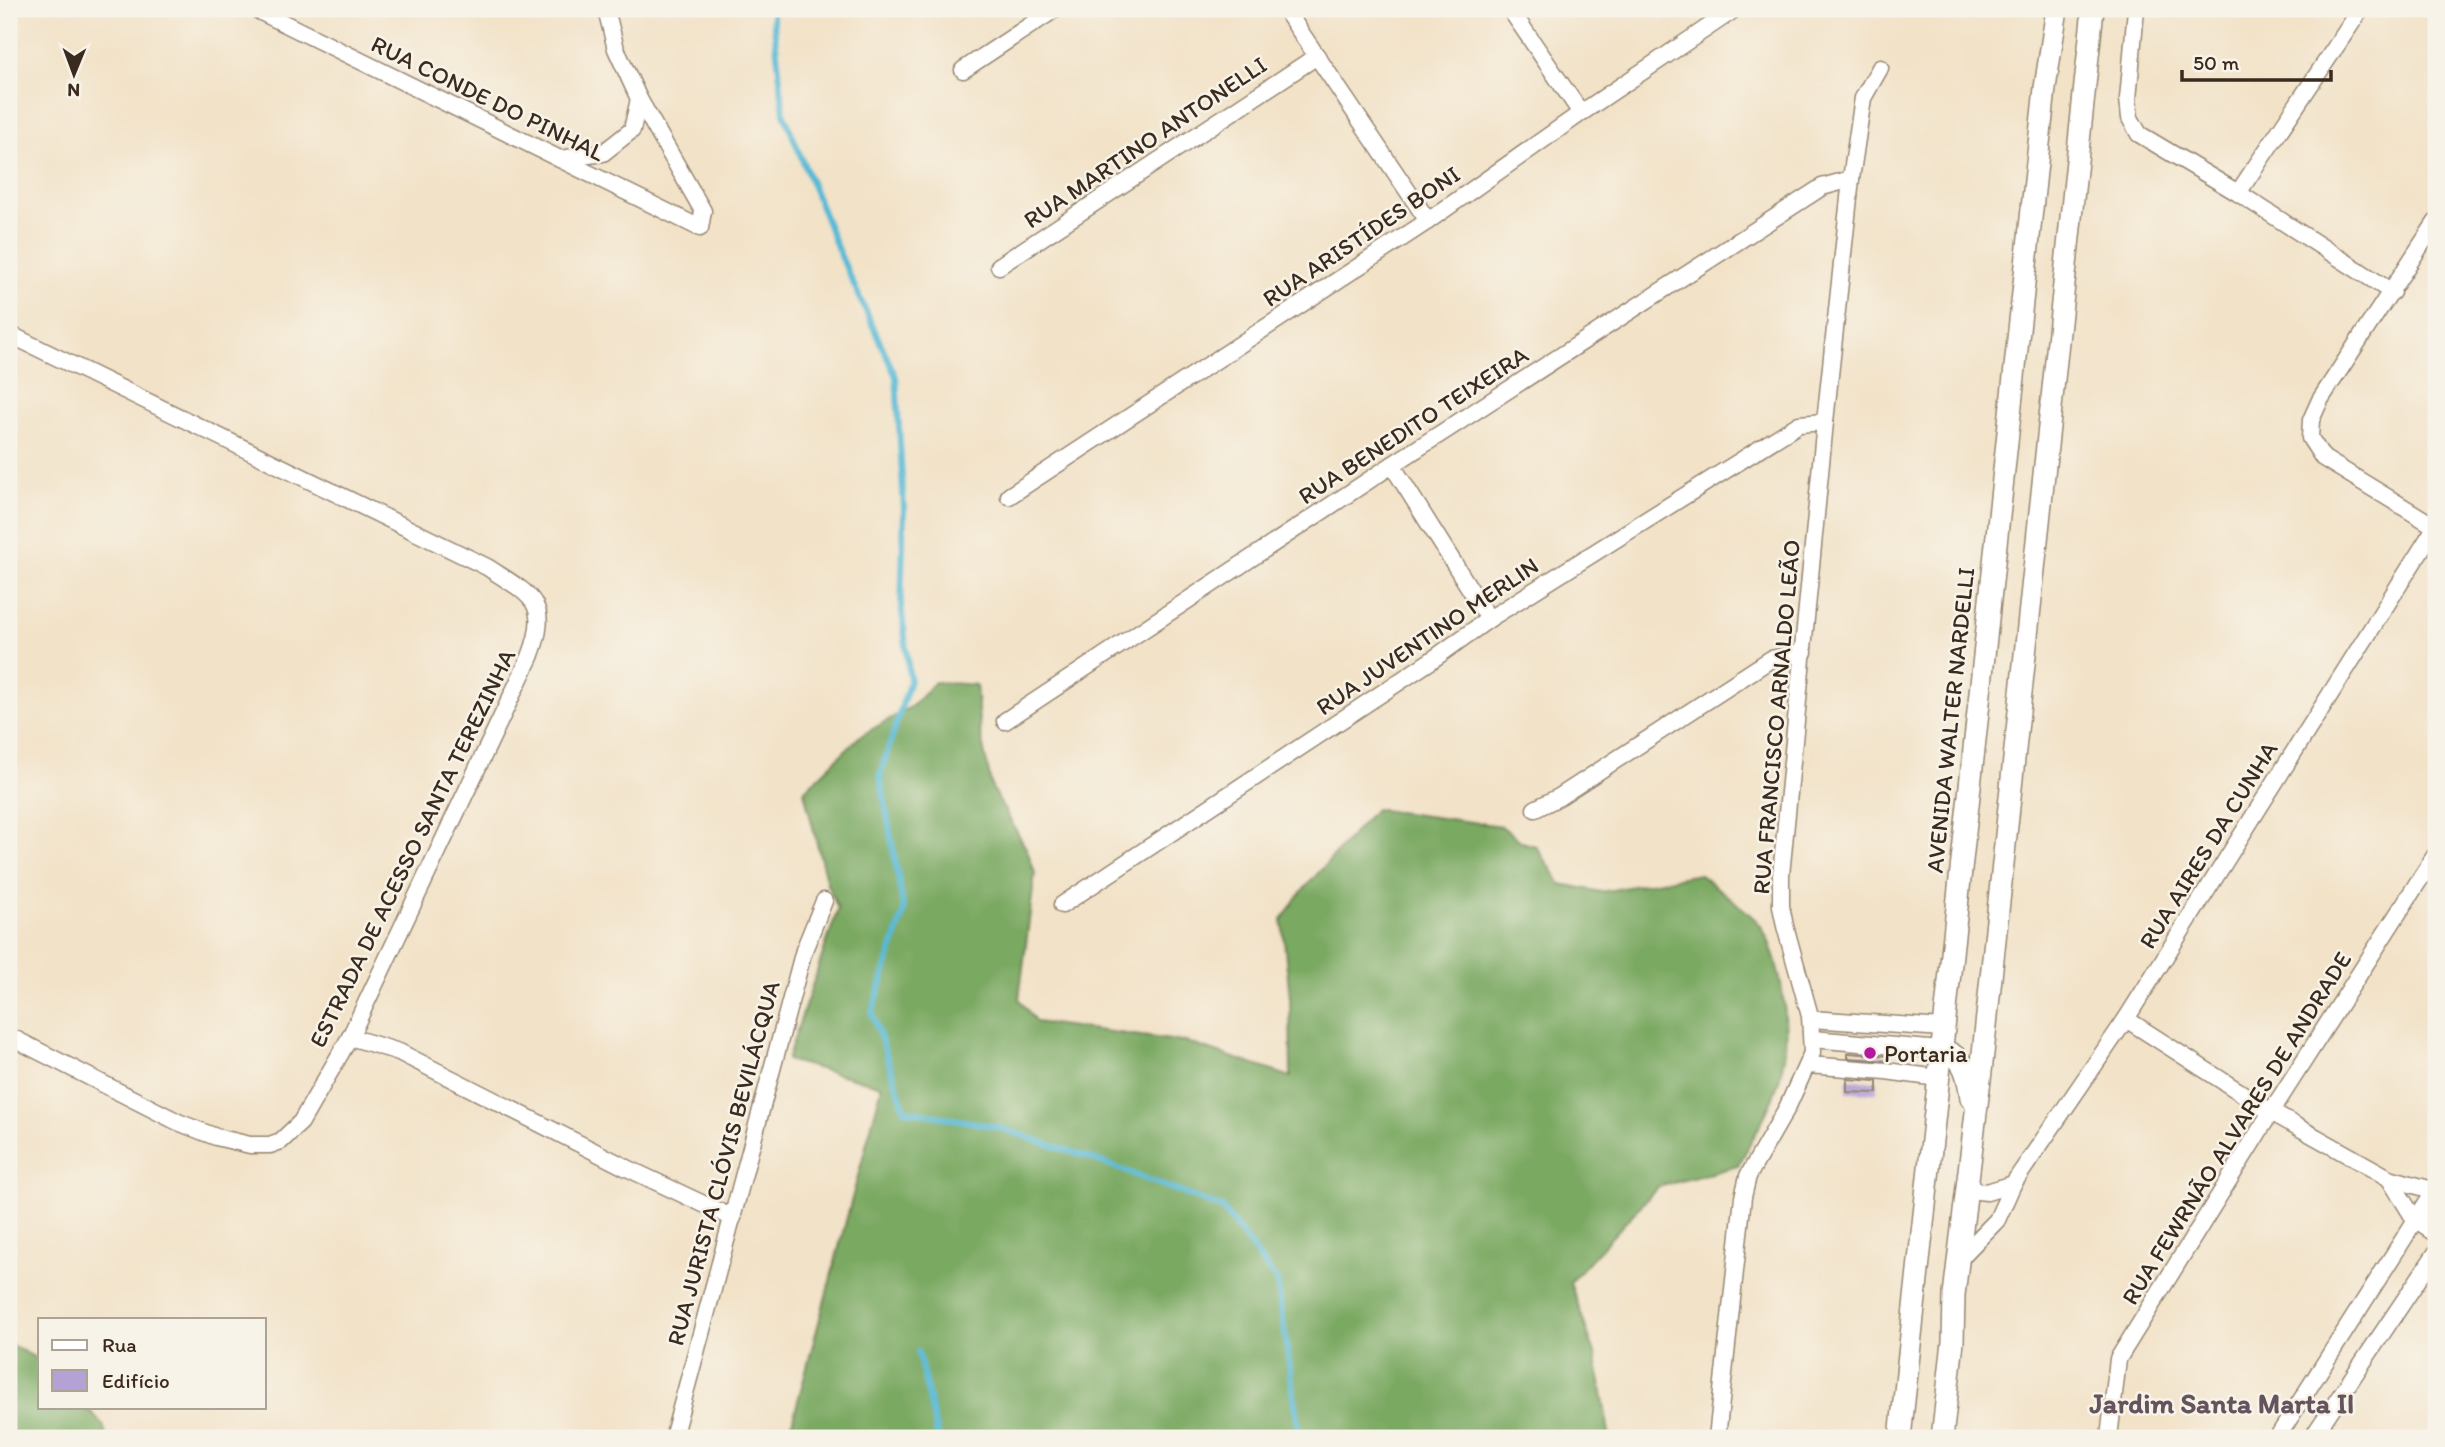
<svg xmlns="http://www.w3.org/2000/svg" width="2445" height="1447" viewBox="0 0 2445 1447" font-family="Itim,sans-serif">
	<style>
		.forest { fill: #7aa962; stroke: #5a6a40; stroke-width: 2 }
		.lines { fill: none; stroke-linecap: round; stroke-linejoin: round }
		.stream { stroke: #56b9d5; stroke-width: 6 }
		.building { fill: #b4a1d6 }
		.minor-casing { stroke: #968672; stroke-width: 19 }
		.tertiary-casing { stroke: #968672; stroke-width: 24 }
		.minor { stroke: #fff; stroke-width: 16 }
		.tertiary { stroke: #fff; stroke-width: 21 }
		.poi-dot { fill: #b5179e; stroke: #f7f3e8; stroke-width: 2.5 }
		.labels { text-anchor: middle; dominant-baseline: central; stroke-width: 5; stroke-linejoin: round; paint-order: stroke }
		.street-label { font-size: 24px; fill: #3b2a1e; stroke: #f7f3e8 }
		.poi-label { font-size: 24px; fill: #3b2a1e; stroke: #f7f3e8; text-anchor: start }
		.quarter-label { font-size: 28px; font-weight: bold; fill: #65545e; stroke: #f7f3e8 }
	</style>
	<rect width="100%" height="100%" fill="#f7f3e8"/>
	<filter id="ink" filterUnits="userSpaceOnUse"><feTurbulence type="fractalNoise" baseFrequency=".0143" numOctaves="2"/><feDisplacementMap in="SourceGraphic" scale="14" xChannelSelector="R" yChannelSelector="G"/><feConvolveMatrix kernelMatrix="1 2 1 2 8 2 1 2 1" color-interpolation-filters="sRGB"/></filter>
	<filter id="wash" filterUnits="userSpaceOnUse"><feTurbulence type="fractalNoise" baseFrequency=".00686" numOctaves="4" result="noise"/><feDisplacementMap in="SourceGraphic" scale="28" xChannelSelector="R" yChannelSelector="G"/><feGaussianBlur stdDeviation="1.57" result="paint"/><feColorMatrix in="noise" values="0 0 0 0 0 0 0 0 0 0 0 0 0 0 0 0 0 1.4 0 .05"/><feComposite in="paint" operator="in"/></filter>
	<g filter="url(#wash)">
		<rect width="100%" height="100%" fill="#f2e2c7"/>
		<g class="forest">
			<path d="M935,682L976,685L980,732L992,788L1027,850L1035,873L1019,999L1036,1022L1186,1042L1291,1077L1290,998L1282,920L1296,898L1375,809L1501,826L1522,842L1536,846L1561,884L1601,892L1699,874C1712,884 1754,915 1761,926C1782,962 1791,1027 1782,1068C1776,1100 1753,1138 1738,1166L1658,1187L1570,1282L1595,1354L1610,1438H788L882,1086L787,1060L838,909L827,884L804,791L859,737L912,706Z"/>
			<polygon points="9,1344 40,1360 40,1407 86,1407 103,1425 107,1438 9,1438"/>
		</g>
		<g class="lines">
			<g class="stream">
				<polyline points="772,9 784,114 838,250 896,377 904,510 901,604 910,680 880,775 904,911 872,1013 905,1110 997,1127 1096,1160 1222,1208 1277,1281 1300,1438"/>
				<polyline points="918,1352 938,1438"/>
			</g>
		</g>
		<g id="blocks">
			<g class="building">
				<polygon points="1848,1053 1889,1056 1888,1061 1848,1058"/>
				<polygon points="1847,1079 1877,1081 1877,1093 1847,1092"/>
			</g>
		</g>
	</g>
	<g filter="url(#ink)">
		<use href="#blocks" fill-opacity="0" stroke="#968672" stroke-width="2"/>
		<g class="lines">
			<g class="minor-casing">
				<g id="minor">
					<polyline points="255,9 700,228 703,211 639,99 616,49 606,9"/>
					<polyline points="1285,9 1428,221"/>
					<polyline points="1510,9 1581,113"/>
					<polyline points="2136,9 2128,99 2130,118 2139,134 2238,193 2392,292"/>
					<polyline points="963,70 1055,9"/>
					<polyline points="560,159 603,153 632,130 639,99"/>
					<polyline points="2238,193 2361,9"/>
					<polyline points="2436,222 2320,400 2311,420 2310,438 2323,458 2436,527"/>
					<polyline points="999,266 1317,56"/>
					<path d="M9,334L487,567C530,595 552,601 530,657L350,1037L301,1122L281,1141L270,1145H250L216,1137L178,1122L9,1036"/>
					<polyline points="1392,465 1489,619"/>
					<polyline points="1009,496 1428,221 1581,113 1735,9"/>
					<polyline points="1005,721 1392,465 1822,187 1851,179"/>
					<polyline points="1535,809 1559,797 1771,659 1804,652"/>
					<polyline points="1062,905 1432,660 1489,619 1799,424 1825,422"/>
					<polyline points="1811,1019 1943,1028"/>
					<polyline points="2126,1019 2271,1112 2389,1178 2436,1191"/>
					<polyline points="350,1037 399,1052 627,1168 733,1218"/>
					<polyline points="1813,1039 1941,1050"/>
					<polyline points="1808,1065 1886,1071 1938,1078"/>
					<polyline points="2389,1178 2415,1220 2436,1234"/>
					<polyline points="1968,1190 1987,1192 2013,1184"/>
					<polyline points="1959,1259 1997,1220 2013,1184 2126,1019 2436,526"/>
					<polyline points="673,1438 804,950 824,901"/>
					<polyline points="1717,1438 1743,1197 1748,1176 1787,1108 1812,1053 1810,1016 1785,926 1781,906 1781,875 1825,422 1851,179 1863,98 1880,68"/>
					<polyline points="2109,1438 2118,1359 2271,1112 2436,854"/>
					<polyline points="2277,1438 2436,1188"/>
					<polyline points="2312,1438 2436,1253"/>
				</g>
			</g>
			<g class="tertiary-casing">
				<g id="tertiary">
					<path d="M1941,1050C1965,1055 1968,1077 1971,1098"/>
					<polyline points="1900,1438 2045,88 2057,9"/>
					<polyline points="1942,1438 1953,1342 1954,1295 1982,1063 2093,9"/>
				</g>
			</g>
			<use href="#minor" class="minor"/>
			<use href="#tertiary" class="tertiary"/>
		</g>
	</g>
	<circle class="poi-dot" cx="1870" cy="1053" r="7"/>
	<g class="labels">
		<g class="street-label">
			<text transform="translate(488 98) rotate(26)">RUA CONDE DO PINHAL</text>
			<text transform="translate(1145 142) rotate(-34)">RUA MARTINO ANTONELLI</text>
			<text transform="translate(1361 236) rotate(-34)">RUA ARISTÍDES BONI</text>
			<text transform="translate(1413 425) rotate(-33)">RUA BENEDITO TEIXEIRA</text>
			<text transform="translate(1427 636) rotate(-34)">RUA JUVENTINO MERLIN</text>
			<text transform="translate(1776 717) rotate(-85)">RUA FRANCISCO ARNALDO LEÃO</text>
			<text transform="translate(1950 720) rotate(-84)">AVENIDA WALTER NARDELLI</text>
			<text transform="translate(2208 845) rotate(-58)">RUA AIRES DA CUNHA</text>
			<text transform="translate(412 848) rotate(-64)">ESTRADA DE ACESSO SANTA TEREZINHA</text>
			<text transform="translate(2236 1128) rotate(-58)">RUA FEWRNÃO ALVARES DE ANDRADE</text>
			<text transform="translate(723 1163) rotate(-75)">RUA JURISTA CLÓVIS BEVILÁCQUA</text>
		</g>
		<g class="poi-label">
			<text x="1884" y="1053">Portaria</text>
		</g>
		<g class="quarter-label">
			<text x="2222" y="1403">Jardim Santa Marta II</text>
		</g>
	</g>
	<rect width="2445" height="1447" fill="none" stroke="#f7f3e8" stroke-width="35"/>
	<rect x="38" y="1318" width="228" height="91" fill="#f7f3e8" stroke="#aca397" stroke-width="2"/>
	<rect x="52" y="1340" width="35" height="10" fill="#ffffff" stroke="#aca397" stroke-width="2"/>
	<text x="102" y="1352" font-size="21" fill="#3b2a1e">Rua</text>
	<rect x="52" y="1370" width="35" height="21" fill="#b4a1d6" stroke="#aca397" stroke-width="2"/>
	<text x="102" y="1388" font-size="21" fill="#3b2a1e">Edifício</text>
	<g transform="translate(74 74) rotate(181)" stroke="#f7f3e8" stroke-width="5" paint-order="stroke">
	<path d="M0-5L12 26L0 18L-12 26Z" fill="#3b2a1e"/>
	<text y="-10" font-size="19" font-weight="bold" text-anchor="middle" fill="#3b2a1e">N</text>
	</g>
	<path d="M2182 70v10h149v-10" fill="none" stroke="#3b2a1e" stroke-width="3.5"/>
	<text x="2193" y="70" font-size="21" fill="#3b2a1e" stroke="#f7f3e8" stroke-width="5" paint-order="stroke">50 m</text>
</svg>
